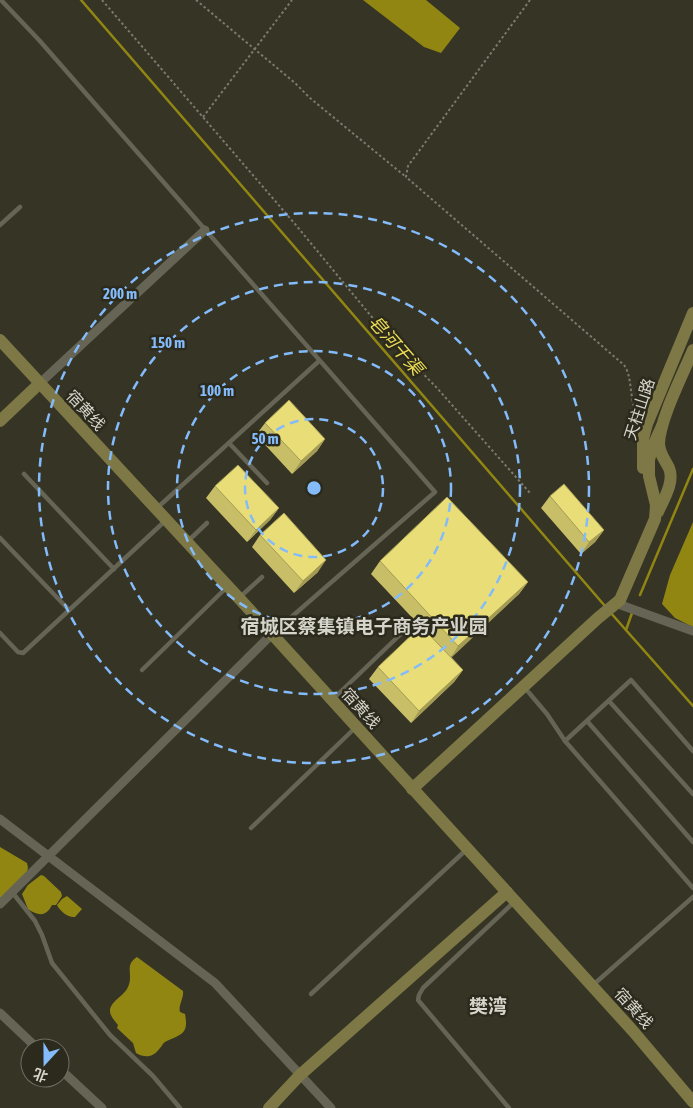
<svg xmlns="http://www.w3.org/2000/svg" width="693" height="1108" viewBox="0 0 693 1108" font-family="'Asap Condensed','Noto Sans SC',sans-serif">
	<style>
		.water { fill: #928613 }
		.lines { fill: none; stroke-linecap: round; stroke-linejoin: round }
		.stream { stroke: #928613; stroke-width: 2.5 }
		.path { stroke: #7c7a6e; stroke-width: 2; stroke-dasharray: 2.5 2.5; stroke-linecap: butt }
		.lane { stroke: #666454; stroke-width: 4.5 }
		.street { stroke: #666454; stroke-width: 9 }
		.secondary { stroke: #7d7845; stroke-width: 12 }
		.wall { fill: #c8be67 }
		.shaded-wall { fill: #a39b54 }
		.building { fill: #e9dd78; stroke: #a39b54 }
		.ring { fill: none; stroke: #84bbfb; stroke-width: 2.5; stroke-dasharray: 9 6 }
		.labels { text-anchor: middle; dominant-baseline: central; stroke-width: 5; stroke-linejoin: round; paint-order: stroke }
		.street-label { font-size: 16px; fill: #d6d5cc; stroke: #2c2a1c }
		.water-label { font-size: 18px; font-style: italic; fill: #ecdd55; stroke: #2c2a1c }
		.quarter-label { font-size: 19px; font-weight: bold; fill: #d6d5cc; stroke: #2c2a1c }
		.centre { fill: #84bbfb; stroke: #2c2a1c; stroke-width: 2.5 }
		.ring-label { font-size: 15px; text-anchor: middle; font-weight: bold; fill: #84bbfb; stroke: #2c2a1c; stroke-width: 5; stroke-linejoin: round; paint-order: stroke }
	</style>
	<rect width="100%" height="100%" fill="#363425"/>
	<g class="water">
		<polygon points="363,0 426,0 460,28 441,53 424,47"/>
		<polygon points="693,522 693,627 675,618 662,604 670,575"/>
		<polygon points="0,847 27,863 28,868 27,872 0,901"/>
		<path d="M41,875L44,876L61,892L62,896L56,905H52C46,917 38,916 28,909L22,894L28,885Z"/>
		<path d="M67,896L82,909L75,917C68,918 60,911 57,905L62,899Z"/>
		<path d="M137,957L183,991C184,999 178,1005 180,1012L185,1014C189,1035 181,1034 165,1042C161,1045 164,1044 160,1048C153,1058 145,1058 136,1053L133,1043L117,1028L118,1025C115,1021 110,1016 110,1011C110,1002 123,996 127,989C135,975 123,966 137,957Z"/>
	</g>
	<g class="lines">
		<g class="stream">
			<polyline points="81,0 605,606"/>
			<polyline points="640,595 693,469"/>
			<polyline points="610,612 693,706"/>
			<polyline points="626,630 632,613"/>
		</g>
		<g class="path">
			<polyline points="102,0 295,224 395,345 437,388 530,493"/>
			<polyline points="196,0 295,83 310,98 406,177"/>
			<path d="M530,0L408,166L406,177L624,365C634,378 628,408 640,415"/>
			<polyline points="203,117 292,0"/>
		</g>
		<g class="lane">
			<polyline points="1,0 39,40 435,492 273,633"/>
			<polyline points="0,225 20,207"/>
			<polyline points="229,443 267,483"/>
			<polyline points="24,474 114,569"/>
			<polyline points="157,508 319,361"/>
			<polyline points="0,538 69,610"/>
			<polyline points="188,541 207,523"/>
			<polyline points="240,597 262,577"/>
			<polyline points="0,633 18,652 23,653 165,521"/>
			<polyline points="142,670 227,587"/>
			<polyline points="525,688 547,714 565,741 693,888"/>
			<polyline points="333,699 406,629"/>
			<polyline points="609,701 693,794"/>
			<polyline points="587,721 693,842"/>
			<polyline points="565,741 631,680 693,751"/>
			<polyline points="251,828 355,728"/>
			<polyline points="12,892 35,921 42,935 52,963 110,1035 153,1076 180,1108"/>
			<polyline points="593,985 693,897"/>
			<polyline points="311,994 466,850"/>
			<polyline points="509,1108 418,1000 419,995 423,988 514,902"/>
		</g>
		<g class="street">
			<polyline points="39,384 205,230"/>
			<polyline points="618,604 693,631"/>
			<polyline points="0,819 215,983 331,1108"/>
			<polyline points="0,904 272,634"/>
			<polyline points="0,1013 37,1048"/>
			<polyline points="60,1069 102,1108"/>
		</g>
		<g class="secondary">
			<polyline points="0,340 272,634 515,901 633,1031 693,1102"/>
			<polyline points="0,421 39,384"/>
			<polyline points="643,468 643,439 647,424 693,313"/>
			<path d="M658,512C663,500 675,482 669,468C665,460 659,453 659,443C660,419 683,374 693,350"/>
			<polyline points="412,789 598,618 620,600 655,519 656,505 649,476 649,460 652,448 662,426"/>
			<polyline points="269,1108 300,1075 507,892"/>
		</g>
	</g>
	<g class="wall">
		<polygon points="265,423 325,439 317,451 292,474 256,435"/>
		<polygon points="215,486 279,508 270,520 247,542 206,498"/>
		<polygon points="550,496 604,530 595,542 581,554 541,508"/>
		<polygon points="260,535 318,572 294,593 252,547"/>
		<polygon points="380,561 528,582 519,594 451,657 463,670 454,682 411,723 369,679 378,667 421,627 371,574"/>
	</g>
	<g class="shaded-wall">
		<polygon points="325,439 317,451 292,474 301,461"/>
		<polygon points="279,508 270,520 247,542 256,530"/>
		<polygon points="604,530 595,542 581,554 589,542"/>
		<polygon points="326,560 318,572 294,593 303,581"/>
		<polygon points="528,582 519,594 450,659 458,646"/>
		<polygon points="463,670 454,682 411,723 419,711"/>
	</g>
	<g class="building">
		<polygon points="289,400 325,439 301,461 265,423"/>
		<polygon points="238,465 279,508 256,530 215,486"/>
		<polygon points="564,484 604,530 589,542 550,496"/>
		<polygon points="447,497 528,582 458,646 380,561"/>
		<polygon points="284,513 326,560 303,581 260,535"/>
		<polygon points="421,626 463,670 419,711 378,667"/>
	</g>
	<g class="ring">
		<circle cx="314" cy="488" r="69"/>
		<circle cx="314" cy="488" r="137"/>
		<circle cx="314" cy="488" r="206"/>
		<circle cx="314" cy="488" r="275"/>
	</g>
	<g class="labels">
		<g class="street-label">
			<text transform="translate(639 409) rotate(-72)">天柱山路</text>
			<text transform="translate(86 410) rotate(47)">宿黄线</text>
			<text transform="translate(361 708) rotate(48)">宿黄线</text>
			<text transform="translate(634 1008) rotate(48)">宿黄线</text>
		</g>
		<g class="water-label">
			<text transform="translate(396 345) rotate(49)">皂河干渠</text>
		</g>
		<g class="quarter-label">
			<text x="364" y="626">宿城区蔡集镇电子商务产业园</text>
			<text x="488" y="1006">樊湾</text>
		</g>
	</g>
	<circle cx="314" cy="488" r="8" class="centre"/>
	<g class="ring-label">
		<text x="120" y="299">200 m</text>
		<text x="168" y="348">150 m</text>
		<text x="217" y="396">100 m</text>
		<text x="265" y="444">50 m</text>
	</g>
	<g transform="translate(45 1063) rotate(201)"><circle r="24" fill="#2c2a1c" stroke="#706e62"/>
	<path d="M0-4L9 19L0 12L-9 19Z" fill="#84bbfb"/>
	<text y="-8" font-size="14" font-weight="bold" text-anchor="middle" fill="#d6d5cc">北</text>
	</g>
</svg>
